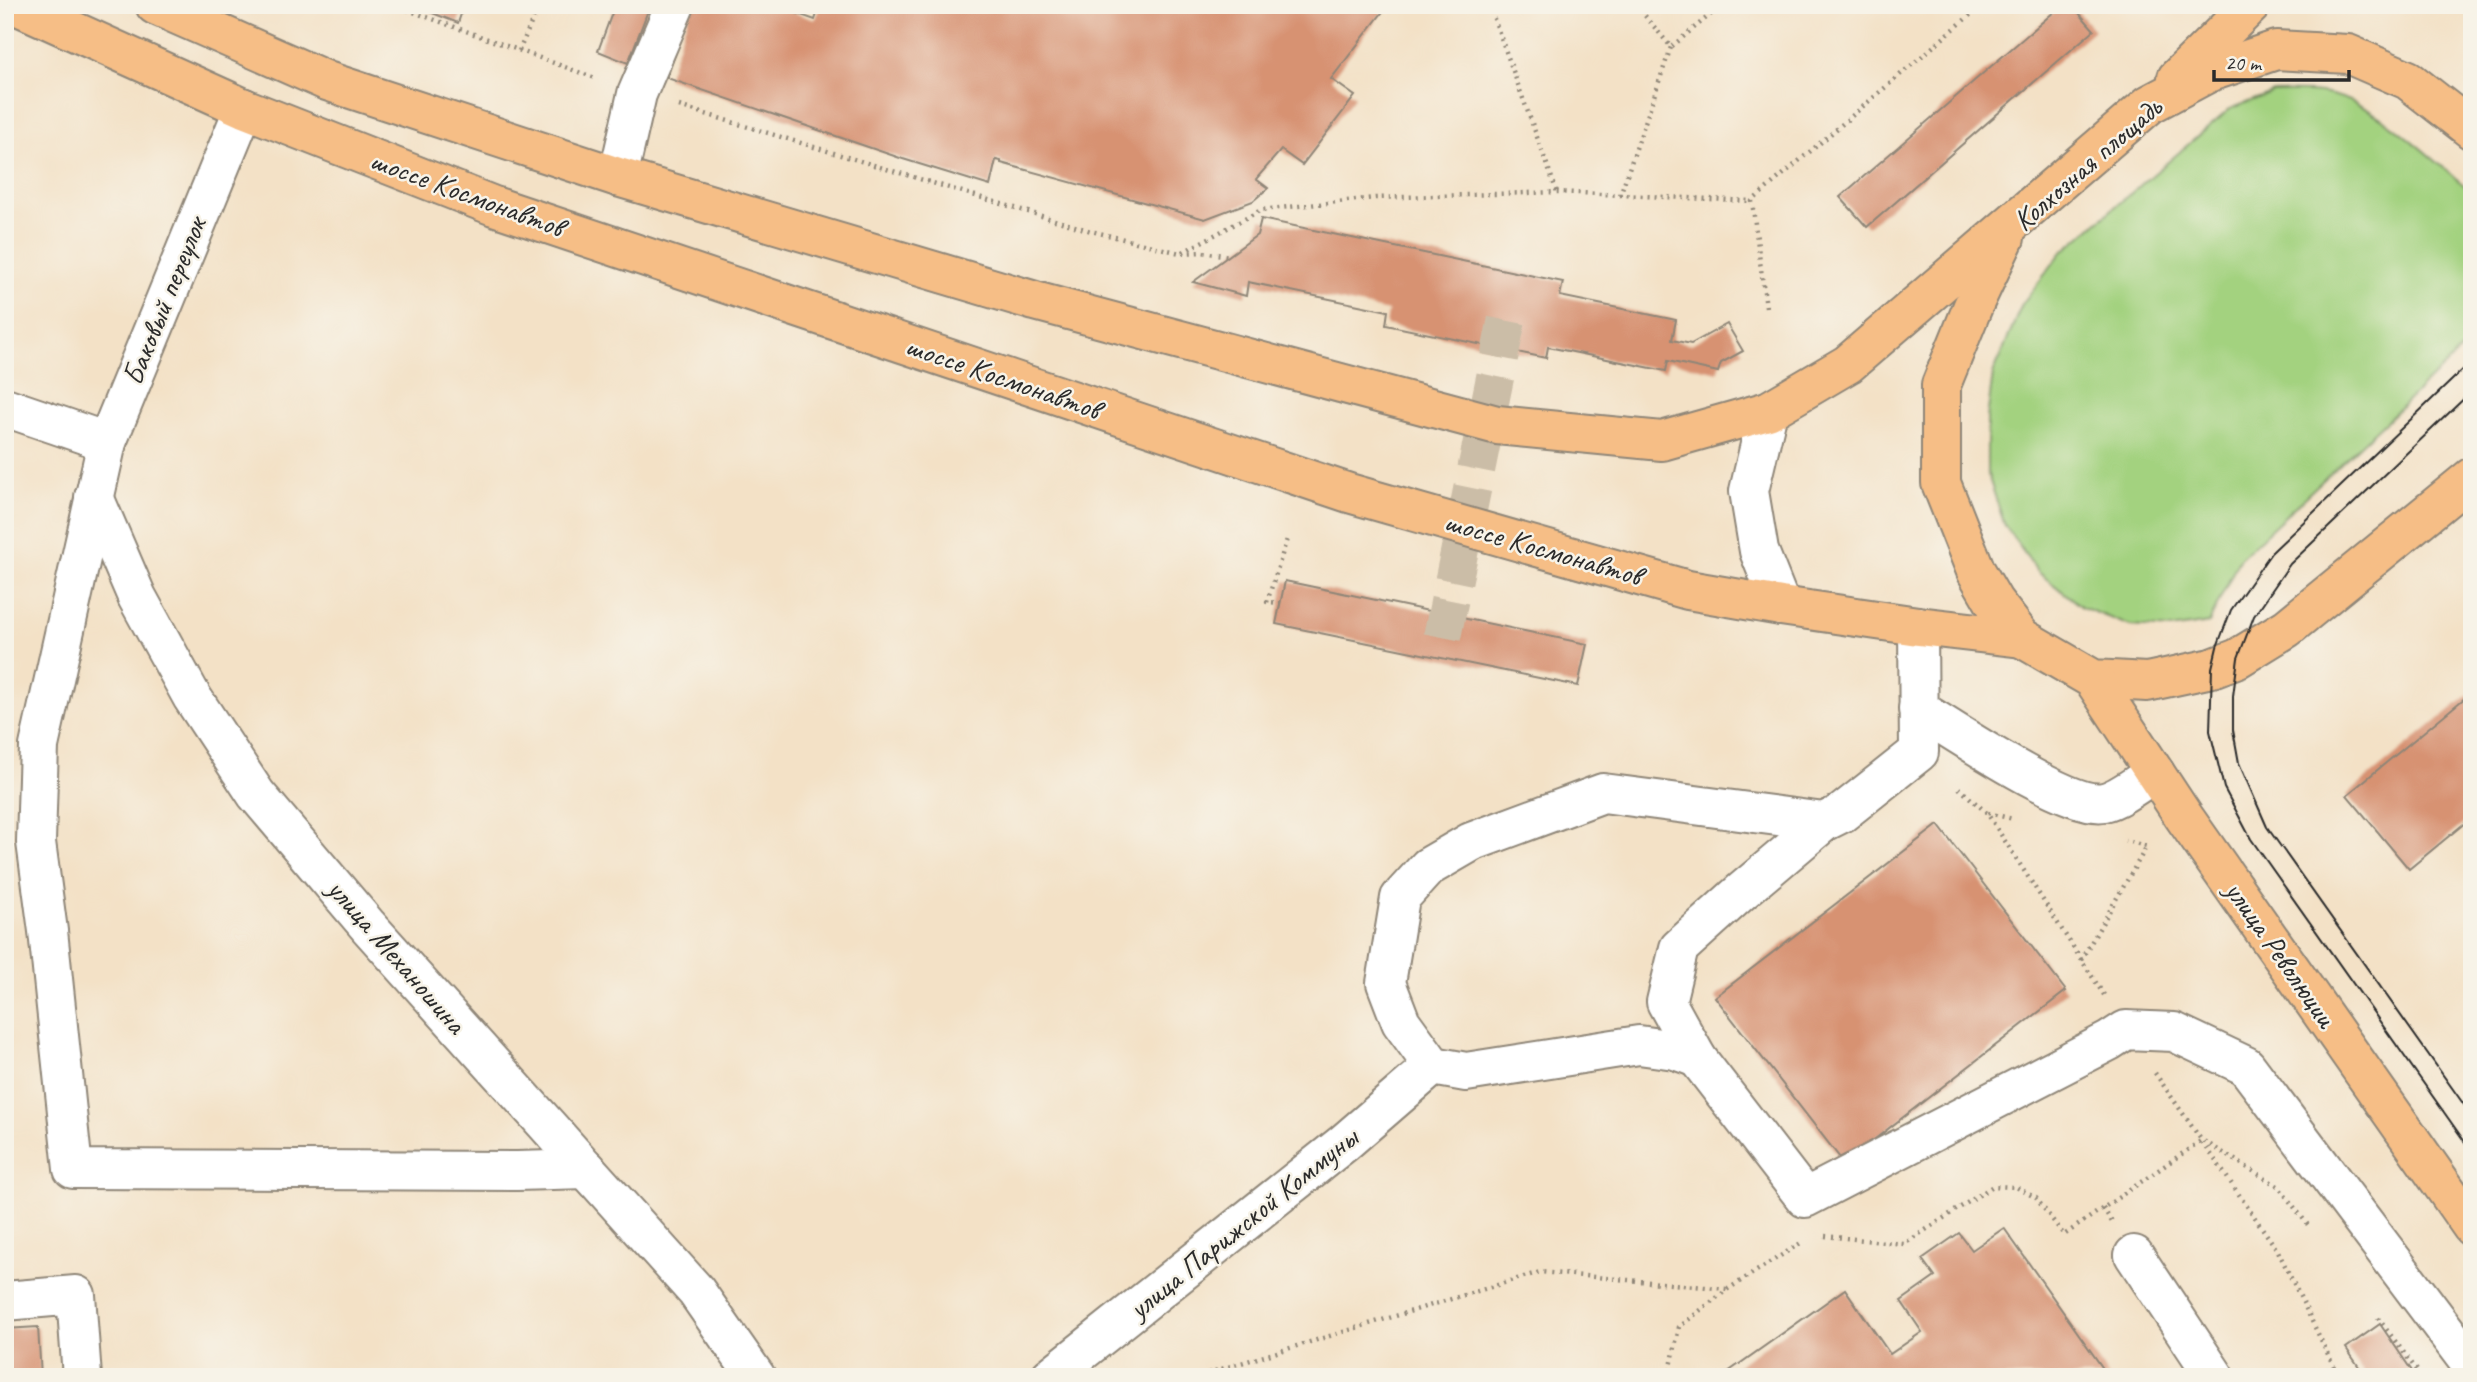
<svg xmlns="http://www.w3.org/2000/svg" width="2477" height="1382" viewBox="0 0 2477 1382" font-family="Caveat,sans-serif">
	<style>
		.green { fill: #a3d27f; stroke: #677e55; stroke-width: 2 }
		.building { fill: #d79272 }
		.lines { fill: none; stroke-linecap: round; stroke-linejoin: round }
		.minor-tunnel { stroke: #cbbda7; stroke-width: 38; stroke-dasharray: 38 19; stroke-linecap: butt }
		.minor-casing { stroke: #8f8678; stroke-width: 42 }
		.major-casing { stroke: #8f8678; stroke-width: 42 }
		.path { stroke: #8f8678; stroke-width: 4.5; stroke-dasharray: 2 5; stroke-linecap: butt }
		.minor { stroke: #fff; stroke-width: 38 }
		.major { stroke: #f6be86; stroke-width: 38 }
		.tram { stroke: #2b2b2b; stroke-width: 2 }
		.labels { text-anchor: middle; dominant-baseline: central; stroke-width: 5; stroke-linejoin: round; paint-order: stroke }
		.street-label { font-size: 30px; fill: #2b2b2b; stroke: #f7f3e8 }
	</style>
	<rect width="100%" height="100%" fill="#f7f3e8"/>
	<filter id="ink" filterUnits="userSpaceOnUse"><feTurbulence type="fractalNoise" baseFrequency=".0143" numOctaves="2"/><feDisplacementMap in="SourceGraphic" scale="14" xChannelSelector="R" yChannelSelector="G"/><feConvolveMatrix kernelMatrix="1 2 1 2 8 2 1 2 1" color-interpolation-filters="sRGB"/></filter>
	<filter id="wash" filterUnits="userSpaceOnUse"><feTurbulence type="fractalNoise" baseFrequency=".00686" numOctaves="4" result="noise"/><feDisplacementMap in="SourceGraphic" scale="28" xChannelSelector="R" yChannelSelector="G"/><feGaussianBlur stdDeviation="1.57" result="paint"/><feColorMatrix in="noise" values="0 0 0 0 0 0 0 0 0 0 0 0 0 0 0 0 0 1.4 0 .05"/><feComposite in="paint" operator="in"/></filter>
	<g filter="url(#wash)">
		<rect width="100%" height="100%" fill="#f3e1c6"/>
		<path class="green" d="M2274,92C2296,92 2318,90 2339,97C2384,110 2435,162 2472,192V340L2239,559L2209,623L2171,629L2130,626L2082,607L2038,572L2005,526L1987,472V418L1993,374L2022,304L2062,252L2230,109Z"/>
		<g id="blocks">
			<g class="building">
				<polygon points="412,5 464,5 458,23"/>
				<polygon points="615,5 650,5 628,63 598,51"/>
				<polygon points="692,5 773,5 815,20 820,5 1388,5 1331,79 1355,96 1302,165 1281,150 1256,179 1268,188 1253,201 1205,219 1001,163 1001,161 996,160 990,186 903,159 667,78"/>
				<polygon points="2062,5 2072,5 2094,30 1867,227 1840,197"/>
				<polygon points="1261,219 1563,282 1560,296 1676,320 1672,340 1691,344 1727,324 1743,351 1721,363 1718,372 1668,361 1666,371 1548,347 1546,358 1386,325 1388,311 1248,282 1246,296 1193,282 1257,235"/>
				<polygon points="1285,581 1587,644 1578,686 1276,624"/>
				<polygon points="2472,692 2472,817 2409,869 2347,795"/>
				<polygon points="1938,825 2066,991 1844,1163 1715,997"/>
				<polygon points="2004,1228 2109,1377 1721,1377 1845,1289 1890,1354 1922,1332 1901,1301 1935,1277 1922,1259 1959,1233 1972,1250"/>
				<polygon points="2380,1324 2416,1377 2366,1377 2346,1348"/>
				<polygon points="38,1327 41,1377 5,1377 5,1329"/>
			</g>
		</g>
	</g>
	<g filter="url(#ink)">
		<use href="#blocks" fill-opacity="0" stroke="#8f8678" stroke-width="2"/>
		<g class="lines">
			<polyline class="minor-tunnel" points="1442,637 1508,314"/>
			<g class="minor-casing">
				<g id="minor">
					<polyline points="244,108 107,442 39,746 36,842 48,931 73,1169 517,1171 587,1169"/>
					<polyline points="618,177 637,94 675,5"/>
					<polyline points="5,407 107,442"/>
					<polyline points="1768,411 1749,491 1759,551 1781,606"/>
					<polyline points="94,497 137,597 192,697 256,794 368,926 696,1291 756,1377"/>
					<polyline points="1918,626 1919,752 1842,813 1824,822 1741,892 1679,948 1666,1002 1697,1058 1805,1198 2109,1041 2126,1030 2174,1032 2246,1066 2472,1366"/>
					<path d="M1918,709C1953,730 2068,809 2104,802C2119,799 2141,781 2155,773"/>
					<polyline points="1697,1058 1675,1050 1639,1045 1466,1072 1433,1066 1401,1022 1386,983 1400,898 1428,867 1471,842 1603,793 1824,822"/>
					<polyline points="2134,1255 2215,1377"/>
					<polyline points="5,1301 76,1295 82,1377"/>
					<polyline points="1050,1377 1344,1143 1433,1066"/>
				</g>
			</g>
			<g class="major-casing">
				<g id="major">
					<polyline points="16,5 244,108 494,206 1349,493 1688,590 1781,606 1918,626 2022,638"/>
					<polyline points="155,5 327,81 618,177 1035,301 1497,425 1662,441 1768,411 1848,364 2150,104 2210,72 2276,50 2348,54 2408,80 2472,130"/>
					<polyline points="2177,78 2251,5"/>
					<polyline points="2005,238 1973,306 1941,385 1941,483 1976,571 1994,602 2022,638 2093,679 2147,682 2212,668 2238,658 2287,628 2472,477"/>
					<polyline points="2093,679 2184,817 2472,1227"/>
				</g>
			</g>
			<g class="path">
				<polyline points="394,5 598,79"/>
				<polyline points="1489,5 1557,192"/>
				<polyline points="1636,5 1671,47 1722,5"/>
				<polyline points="519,51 539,5"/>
				<polyline points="679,106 1091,231 1180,253 1202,252 1231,256"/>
				<polyline points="1620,195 1671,47"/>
				<polyline points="1183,252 1261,210 1375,198 1557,192 1752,201"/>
				<polyline points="1766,307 1752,201 1982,5"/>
				<polyline points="1281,603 1267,602 1287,539"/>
				<polyline points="1959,788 1987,813 2104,995"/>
				<polyline points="1988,813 2013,819"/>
				<polyline points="2081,960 2147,846 2125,841"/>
				<polyline points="2155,1073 2278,1251 2339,1377"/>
				<polyline points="2103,1208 2112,1222"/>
				<polyline points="1825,1236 1904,1244 1993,1186 2016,1187 2036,1198 2064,1235 2202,1140 2278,1186 2308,1225"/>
				<polyline points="2378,1318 2422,1377"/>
				<polyline points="1195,1377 1540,1272 1727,1289"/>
				<polyline points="1669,1377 1679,1327 1728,1289 1804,1241"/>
			</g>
			<use href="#minor" class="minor"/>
			<use href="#major" class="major"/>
			<g class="tram">
				<polyline points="2472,361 2271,553 2231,610 2217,647 2212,668 2210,731 2224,788 2251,839 2472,1152"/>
				<polyline points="2472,391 2290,564 2254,616 2238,658 2233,696 2233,730 2239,763 2267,827 2472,1116"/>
			</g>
		</g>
	</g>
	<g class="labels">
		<g class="street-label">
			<text transform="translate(2087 164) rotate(-41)">Колхозная площадь</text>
			<text transform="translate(467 193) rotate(20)">шоссе Космонавтов</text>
			<text transform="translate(164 301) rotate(-68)">Баковый переулок</text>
			<text transform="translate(1003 377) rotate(19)">шоссе Космонавтов</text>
			<text transform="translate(1543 548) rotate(16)">шоссе Космонавтов</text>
			<text transform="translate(2281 954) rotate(55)">улица Революции</text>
			<text transform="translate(397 956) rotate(49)">улица Механошина</text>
			<text transform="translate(1243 1223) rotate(-39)">улица Парижской Коммуны</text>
		</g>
	</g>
	<rect width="2477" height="1382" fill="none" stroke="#f7f3e8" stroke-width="28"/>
	<path d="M2214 70v10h135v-10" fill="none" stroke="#2b2b2b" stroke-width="3.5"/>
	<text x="2225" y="70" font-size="21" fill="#2b2b2b" stroke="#f7f3e8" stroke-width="5" paint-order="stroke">20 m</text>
</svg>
